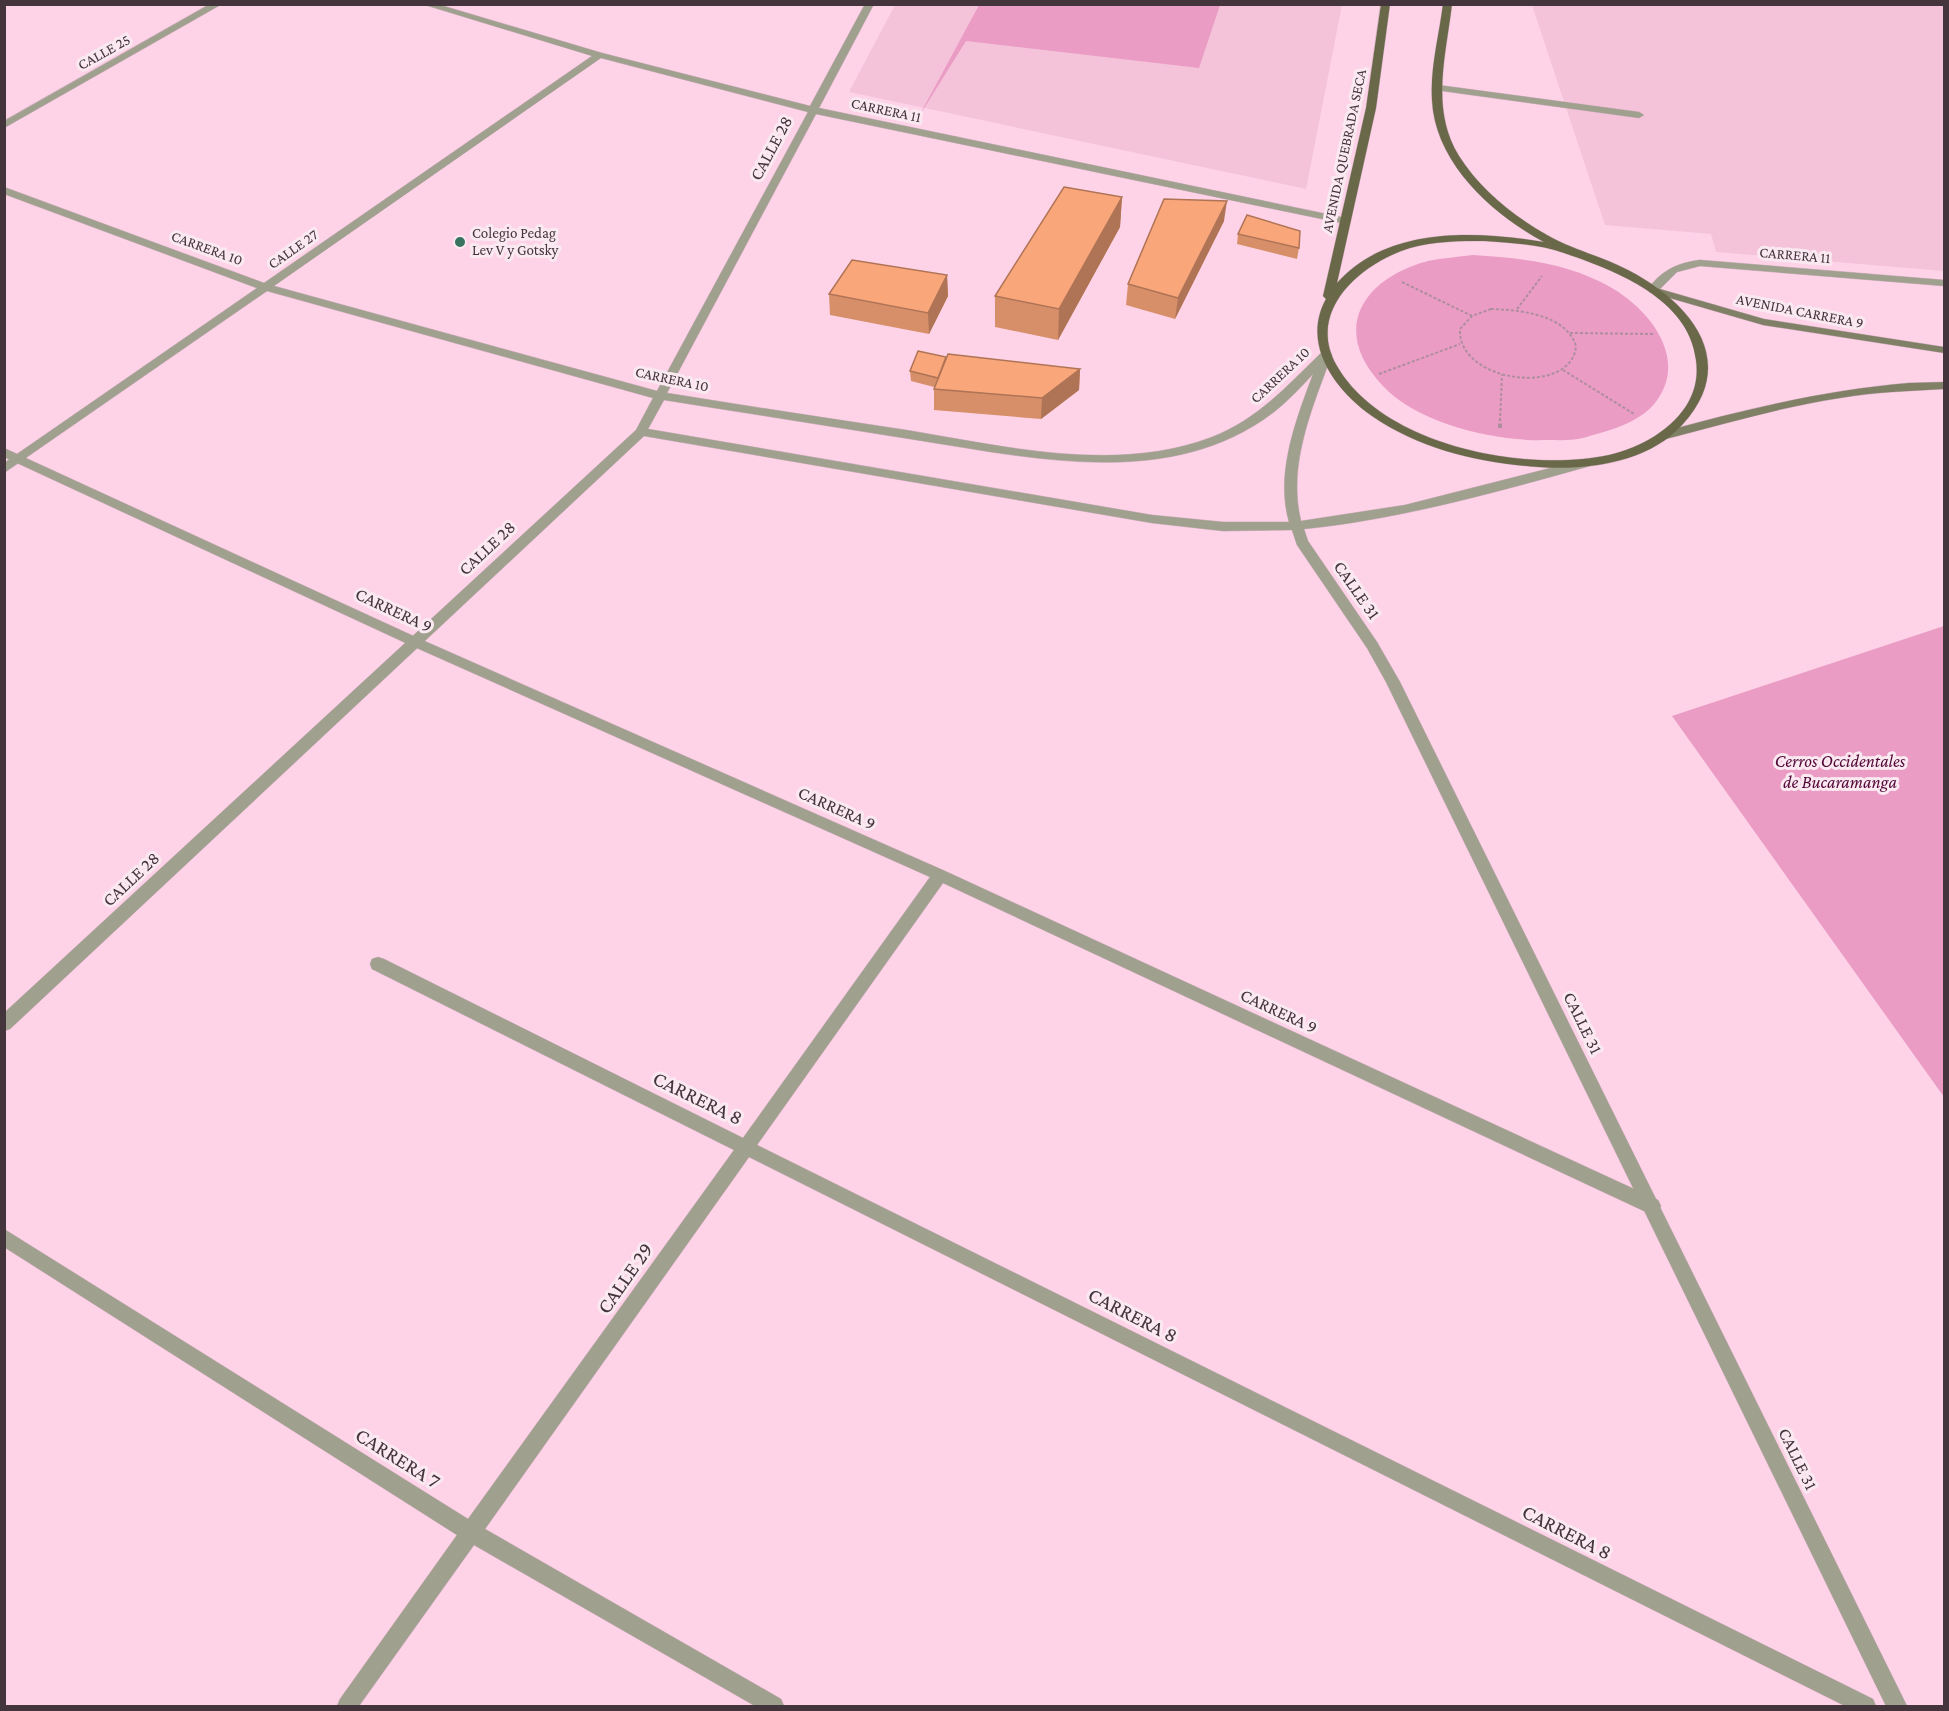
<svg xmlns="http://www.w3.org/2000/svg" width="1949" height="1711" viewBox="0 0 1949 1711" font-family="'Crimson Pro',serif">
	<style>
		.built { fill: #f4c3da }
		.green { fill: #ea9cc4 }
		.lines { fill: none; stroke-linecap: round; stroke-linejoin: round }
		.service-casing { stroke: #d9b3c6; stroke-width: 1 }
		.minor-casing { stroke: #d9b3c6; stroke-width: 1 }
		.tertiary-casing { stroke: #d9b3c6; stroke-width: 1 }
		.secondary-casing { stroke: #d9b3c6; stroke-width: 1 }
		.primary-casing { stroke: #d9b3c6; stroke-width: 1 }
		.path-far1 { stroke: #ae8e9e; stroke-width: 2; stroke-dasharray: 3 2; stroke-linecap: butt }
		.path { stroke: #ae8e9e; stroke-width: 4; stroke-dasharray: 4.5 3; stroke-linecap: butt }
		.service { fill: #a0a08f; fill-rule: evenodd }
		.minor { fill: #a0a08f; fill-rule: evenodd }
		.tertiary { fill: #a0a08f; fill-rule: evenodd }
		.secondary { fill: #808067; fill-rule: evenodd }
		.primary { fill: #69694a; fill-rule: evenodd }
		.wall { fill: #d78f6a }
		.shaded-wall { fill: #af7456 }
		.building { fill: #faa67b; stroke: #af7456; stroke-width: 1.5 }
		.poi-dot { fill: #37735e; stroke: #fae9f1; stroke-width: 2 }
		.labels { text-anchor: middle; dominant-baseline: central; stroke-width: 6; stroke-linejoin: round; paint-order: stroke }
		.far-street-label { font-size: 15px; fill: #44343c; stroke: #fae9f1 }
		.far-poi-label { font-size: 15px; fill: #44343c; stroke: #fae9f1; text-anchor: start }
		.street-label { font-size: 18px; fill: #44343c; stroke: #fae9f1 }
		.park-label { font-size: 18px; font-style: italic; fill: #520737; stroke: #fae9f1 }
		.near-street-label { font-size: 21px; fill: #44343c; stroke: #fae9f1 }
	</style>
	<rect width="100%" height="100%" fill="#fed3e8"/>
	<g class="built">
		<polygon points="895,5 1342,5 1306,189 849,92"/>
		<polygon points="1532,5 1944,5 1944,271 1716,252 1711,234 1605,225"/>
	</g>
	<g class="green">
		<polygon points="979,5 980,4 1220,5 1199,68 966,41 918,118"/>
		<path d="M1473,255C1522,258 1569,263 1612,288C1651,311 1689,360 1655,403C1638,424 1607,431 1583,438C1571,441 1558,440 1547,440C1497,442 1418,424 1383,386C1330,331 1361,279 1428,261C1442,258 1458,257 1473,255Z"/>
		<polygon points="1944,626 1944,1097 1672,716"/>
	</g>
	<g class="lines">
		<g class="service-casing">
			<polygon id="service" points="1438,85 1639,112 1644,115 1639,118 1435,90 1435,86"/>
		</g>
		<g class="minor-casing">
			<g id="minor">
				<polygon points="210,4 222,4 4,128 4,121"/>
				<path d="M1700,260L1944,280V286L1700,266L1677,272L1657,292L1653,293L1647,290C1661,271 1676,263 1700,260Z"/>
				<polygon points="4,448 420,639 945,871 1658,1200 1661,1206 1658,1212 1652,1214 1646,1212 943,883 757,1145 1873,1699 1876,1706 1845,1706 749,1157 485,1529 781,1699 784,1706 755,1706 474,1545 359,1706 337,1706 340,1699 457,1535 4,1247 4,1229 468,1519 734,1150 372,969 370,964 372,959 378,957 384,959 743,1138 930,877 410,645 4,457"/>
			</g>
		</g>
		<g class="tertiary-casing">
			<path id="tertiary" d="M422,4H437L602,53L810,106L865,4H874L819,108L1346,218L1351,221L1346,224L816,114L667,393C747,406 826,418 906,430C1004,446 1115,474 1212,437C1258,419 1288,385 1322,352L1326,351L1332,354C1313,407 1287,464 1301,521L1405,505L1586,459L1590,460V466C1496,492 1402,519 1304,529L1308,541L1377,642L1400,682L1907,1706H1886L1386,682L1367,648L1297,545L1292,530L1223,531L1152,523L644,436L10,1029L4,1031V1013L636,430L653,398L267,291L4,473V463L257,288L4,194V187L264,283L592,56ZM601,58L808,112L657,391L274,286ZM1313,374C1296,420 1275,473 1289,522H1223L1152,515L648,429L664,400C746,413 828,426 910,439C1028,457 1170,492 1274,412C1288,401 1301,387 1313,374Z"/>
		</g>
		<g class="secondary-casing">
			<g id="secondary">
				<polygon points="1653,287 1764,319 1944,347 1944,353 1763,325 1649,292 1649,288"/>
				<path d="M1909,383L1944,382V389C1909,391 1875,392 1840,398C1781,407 1724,424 1666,439L1660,435L1662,432C1743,410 1824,390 1909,383Z"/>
			</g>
		</g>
		<g class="primary-casing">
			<path id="primary" d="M1381,4H1390L1376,108L1337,283C1388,226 1475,231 1544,242C1492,214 1435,163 1432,100C1430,68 1439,36 1443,4H1452C1446,56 1430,109 1459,156C1480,189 1513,216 1547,235C1573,250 1601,256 1628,270C1690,302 1740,361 1683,424C1650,462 1587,471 1539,467C1481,463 1421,450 1372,416C1335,390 1301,344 1326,299L1323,296L1366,108ZM1485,241C1510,243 1540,244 1564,253C1614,270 1689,298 1696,360C1698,374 1696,388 1689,401C1674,429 1640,448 1609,455C1525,473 1383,446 1337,366C1305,311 1361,263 1410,248C1434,241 1460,241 1485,241Z"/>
		</g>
		<g class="path-far1">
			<polyline points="1402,282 1472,316"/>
			<path d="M1491,309C1519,310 1566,314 1576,346C1572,397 1457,383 1460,329L1472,316Z"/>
			<polyline points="1517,309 1542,276"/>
			<polyline points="1570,333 1653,334"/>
			<polyline points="1563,370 1634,414"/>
			<polyline points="1379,374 1460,344"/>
			<polyline points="1500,421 1502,375"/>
		</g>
		<polyline class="path" points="1500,428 1500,420"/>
		<use href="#service" class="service"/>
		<use href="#minor" class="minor"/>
		<use href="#tertiary" class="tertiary"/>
		<use href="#secondary" class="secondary"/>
		<use href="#primary" class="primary"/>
	</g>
	<g class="wall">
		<polygon points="1122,197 1120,227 1058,340 995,327 995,296"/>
		<polygon points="1224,221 1175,319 1126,305 1128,284"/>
		<polygon points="1238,234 1299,248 1297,259 1237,244"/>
		<polygon points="947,275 948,296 929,334 830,315 829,294"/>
		<polygon points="946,357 1080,369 1079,390 1041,419 934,410 934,387 911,381 910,371"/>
	</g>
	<g class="shaded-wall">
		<polygon points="1122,197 1120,227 1058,340 1059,309"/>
		<polygon points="1227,201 1224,221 1175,319 1178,298"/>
		<polygon points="947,275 948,296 929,334 928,313"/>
		<polygon points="1080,369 1079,390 1041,419 1042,398"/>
	</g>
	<g class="building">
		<polygon points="1064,187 1122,197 1059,309 995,296"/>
		<polygon points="1164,199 1227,201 1178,298 1128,284"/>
		<polygon points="1247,215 1300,231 1299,248 1238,234"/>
		<polygon points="852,260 947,275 928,313 829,294"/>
		<polygon points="918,351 946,357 938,378 910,371"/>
		<polygon points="948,354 1080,369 1042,398 934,389"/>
	</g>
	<circle class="poi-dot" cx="460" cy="242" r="6"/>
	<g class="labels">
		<g class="far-street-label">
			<text transform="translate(104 52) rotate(-29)">CALLE 25</text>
			<text transform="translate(886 110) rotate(12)">CARRERA 11</text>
			<text transform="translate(1344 151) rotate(-78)">AVENIDA QUEBRADA SECA</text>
			<text transform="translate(207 248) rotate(20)">CARRERA 10</text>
			<text transform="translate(293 249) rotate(-35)">CALLE 27</text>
			<text transform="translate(1795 255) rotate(5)">CARRERA 11</text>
			<text transform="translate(1800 311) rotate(11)">AVENIDA CARRERA 9</text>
			<text transform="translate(1280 375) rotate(-43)">CARRERA 10</text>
			<text transform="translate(672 379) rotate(12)">CARRERA 10</text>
		</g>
		<g class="far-poi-label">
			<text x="472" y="233">Colegio Pedag<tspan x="472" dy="17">Lev V y Gotsky</tspan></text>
		</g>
		<g class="street-label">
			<text transform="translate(771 148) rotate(-62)">CALLE 28</text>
			<text transform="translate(487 548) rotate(-43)">CALLE 28</text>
			<text transform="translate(1357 590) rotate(55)">CALLE 31</text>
			<text transform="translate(394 610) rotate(25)">CARRERA 9</text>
			<text transform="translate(837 808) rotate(24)">CARRERA 9</text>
			<text transform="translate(131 879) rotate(-43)">CALLE 28</text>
			<text transform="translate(1279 1011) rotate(25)">CARRERA 9</text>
			<text transform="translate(1583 1023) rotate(64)">CALLE 31</text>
			<text transform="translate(1798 1459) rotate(64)">CALLE 31</text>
		</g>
		<g class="park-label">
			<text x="1840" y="761">Cerros Occidentales<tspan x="1840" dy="21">de Bucaramanga</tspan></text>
		</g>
		<g class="near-street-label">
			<text transform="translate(698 1098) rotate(26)">CARRERA 8</text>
			<text transform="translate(625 1278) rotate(-55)">CALLE 29</text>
			<text transform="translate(1133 1315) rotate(27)">CARRERA 8</text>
			<text transform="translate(398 1458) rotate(32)">CARRERA 7</text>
			<text transform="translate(1567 1532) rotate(27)">CARRERA 8</text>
		</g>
	</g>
	<rect width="1949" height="1711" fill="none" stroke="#44343c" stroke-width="12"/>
</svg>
